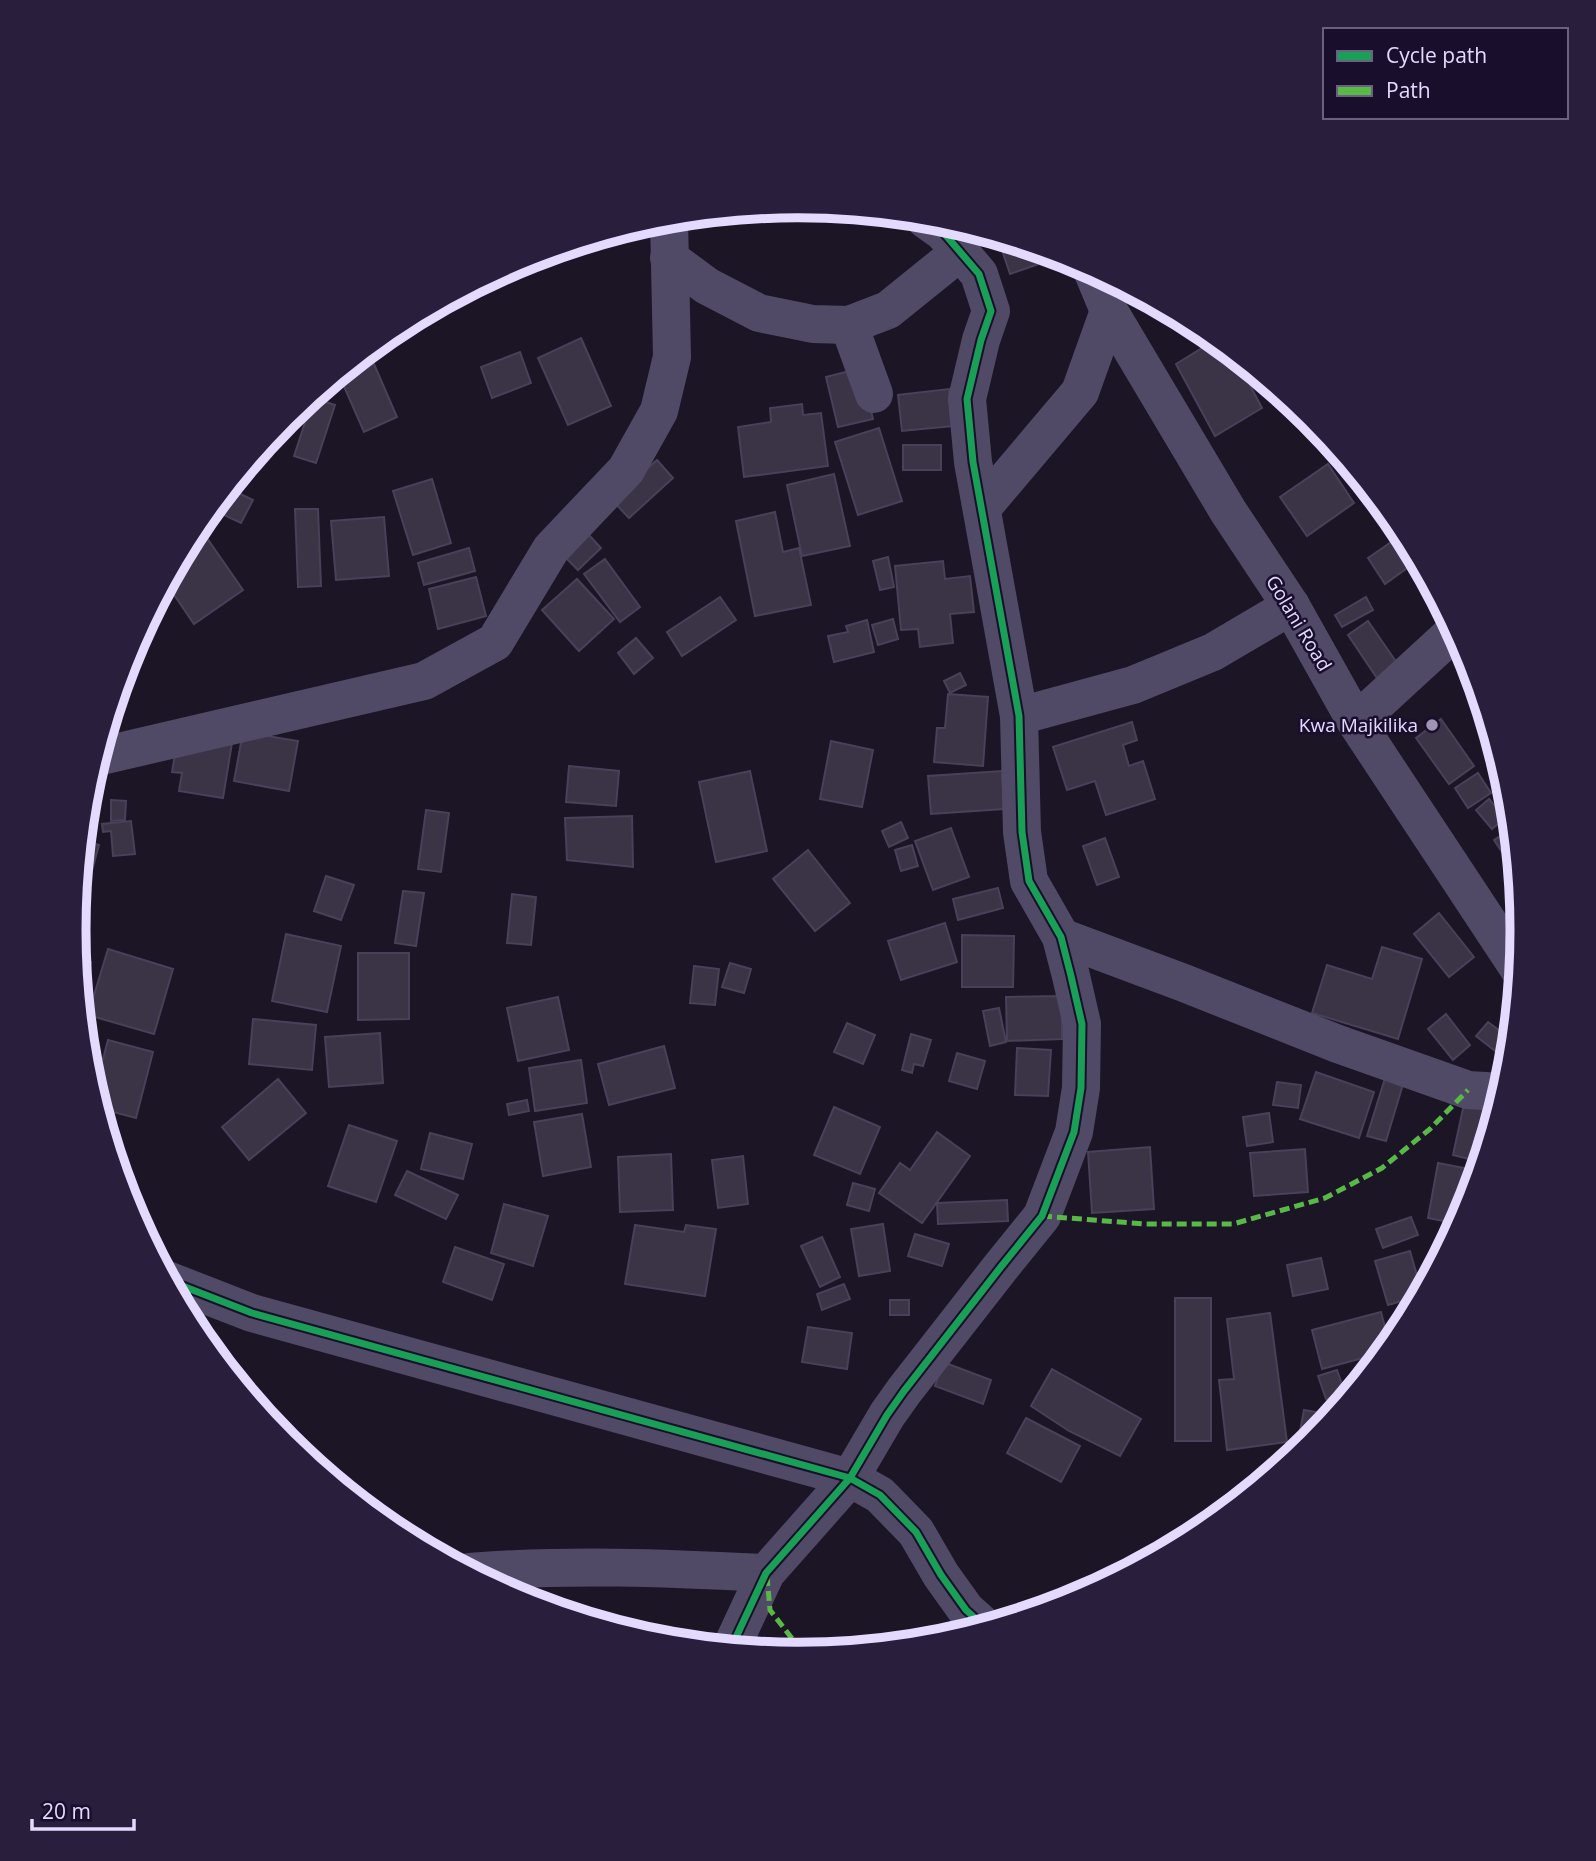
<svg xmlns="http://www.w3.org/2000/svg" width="1596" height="1861" viewBox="0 0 1596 1861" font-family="'Open Sans',sans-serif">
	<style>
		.building { fill: #3b3447; stroke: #494059; stroke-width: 2 }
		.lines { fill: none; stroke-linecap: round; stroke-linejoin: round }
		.street { stroke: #504a67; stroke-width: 38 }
		.quiet { stroke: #58b947; stroke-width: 5; stroke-dasharray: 10 5; stroke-linecap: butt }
		.cycleway-casing { stroke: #190f2c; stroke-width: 11 }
		.cycleway { stroke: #1a9f57; stroke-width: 7 }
		.poi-dot { fill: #9e95b3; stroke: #190f2c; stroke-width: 2.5 }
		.labels { text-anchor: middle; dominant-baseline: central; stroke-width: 5; stroke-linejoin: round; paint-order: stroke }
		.street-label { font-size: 19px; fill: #e4daff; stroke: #190f2c }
		.poi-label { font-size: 19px; fill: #e4daff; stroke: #190f2c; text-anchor: end }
		.rim { fill: none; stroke: #e4daff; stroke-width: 9 }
	</style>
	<rect width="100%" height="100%" fill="#1b1526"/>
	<g class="building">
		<polygon points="998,238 1059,256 1059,257 1010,274"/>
		<polygon points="581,338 611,406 568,425 538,358"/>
		<polygon points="1215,340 1234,355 1262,408 1215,436 1176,364"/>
		<polygon points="520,352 531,383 492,398 481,367"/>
		<polygon points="360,358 365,369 374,364 397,417 364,432 339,375"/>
		<polygon points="861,368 873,419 838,427 826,377"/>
		<polygon points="949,389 953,426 902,431 898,395"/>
		<polygon points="313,398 335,405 316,463 294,456"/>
		<polygon points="802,404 803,415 821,413 828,466 744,477 738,427 771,422 770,408"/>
		<polygon points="879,428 902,501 858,515 835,442"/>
		<rect x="903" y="445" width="38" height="25"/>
		<polygon points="657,460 673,478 629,518 612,500"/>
		<polygon points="1328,464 1354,503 1307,536 1280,497"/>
		<polygon points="834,474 850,546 802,556 787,485"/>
		<polygon points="432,479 451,543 413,555 393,491"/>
		<polygon points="228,488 253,500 241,523 211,509"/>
		<polygon points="295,509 318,509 321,586 298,587"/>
		<polygon points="775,512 783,552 799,548 811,605 755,616 736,521"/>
		<polygon points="384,517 389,576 336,580 331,521"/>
		<polygon points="200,528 243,590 194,624 166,583 193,532"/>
		<polygon points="589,535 601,548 578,570 565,557"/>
		<polygon points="1400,536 1417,561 1385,584 1368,558"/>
		<polygon points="469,548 475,571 424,585 418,563"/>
		<polygon points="888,557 894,587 880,590 873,561"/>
		<polygon points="605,559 640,607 620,622 584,574"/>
		<polygon points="943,561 945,579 970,576 974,612 950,614 953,643 920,647 918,629 901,630 895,566"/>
		<polygon points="476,577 486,616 438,629 429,589"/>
		<polygon points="577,579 614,619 579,651 542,610"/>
		<polygon points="720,597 736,620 682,656 667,632"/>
		<polygon points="1366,597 1373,610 1342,627 1335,615"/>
		<polygon points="893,619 898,639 878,645 872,625"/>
		<polygon points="867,620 874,652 834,662 828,636 848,632 846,626"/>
		<polygon points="1368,621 1408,679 1387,693 1348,635"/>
		<polygon points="636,638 653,658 634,674 618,653"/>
		<polygon points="960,673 966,685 950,693 944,681"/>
		<polygon points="948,694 988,697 983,766 934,762 937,728 945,728"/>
		<polygon points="1441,719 1474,766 1449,784 1416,738"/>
		<polygon points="1132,722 1137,740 1123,745 1129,766 1143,761 1155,799 1106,815 1095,781 1067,790 1053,747"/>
		<polygon points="243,732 298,741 289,791 234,781"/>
		<polygon points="831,741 873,750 862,807 820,799"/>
		<polygon points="177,742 232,743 223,798 179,791 182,773 172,772"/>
		<polygon points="569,766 619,771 616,806 566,802"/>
		<polygon points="750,771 767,851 716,862 699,782"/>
		<polygon points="1002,771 1004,809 931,814 928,776"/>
		<polygon points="1478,773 1491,793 1468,808 1455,788"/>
		<polygon points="1489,799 1505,818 1492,829 1476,810"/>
		<polygon points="111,800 126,801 125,820 111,821"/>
		<polygon points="426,810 449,813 441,872 418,869"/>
		<polygon points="632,816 633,867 567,860 565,818"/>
		<polygon points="131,821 135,854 113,856 111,831 103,832 102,824"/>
		<polygon points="901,822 908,838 889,847 882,831"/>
		<polygon points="84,826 91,828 88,842 99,845 90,878 79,875"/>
		<polygon points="951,828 969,877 933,890 915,841"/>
		<polygon points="1511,829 1513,831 1517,875 1494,840"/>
		<polygon points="1105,838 1119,877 1097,885 1083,846"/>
		<polygon points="912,845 918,866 901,871 895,850"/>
		<polygon points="808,850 850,903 815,931 773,879"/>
		<polygon points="326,876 354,885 341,920 314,911"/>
		<polygon points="998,888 1003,908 958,920 953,899"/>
		<polygon points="403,891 424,893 416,946 395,943"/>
		<polygon points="512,894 536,897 531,945 507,943"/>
		<polygon points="1439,913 1474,957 1449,977 1414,934"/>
		<polygon points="945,923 957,962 901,980 888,941"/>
		<polygon points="286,934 341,946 327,1012 272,1001"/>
		<polygon points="962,935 1014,936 1013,987 962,987"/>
		<polygon points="1382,947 1422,959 1398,1039 1312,1013 1327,965 1372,979"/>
		<polygon points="108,949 173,969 154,1034 88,1015"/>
		<polygon points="358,953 409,953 409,1019 358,1020"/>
		<polygon points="76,959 91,962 83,1000 80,999"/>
		<polygon points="730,963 751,969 744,993 722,987"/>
		<polygon points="694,966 719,969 715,1005 690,1003"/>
		<polygon points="1062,996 1062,1039 1007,1041 1006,997"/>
		<polygon points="558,997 569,1050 518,1061 507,1008"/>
		<polygon points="999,1008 1006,1042 990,1046 983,1011"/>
		<polygon points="1446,1014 1470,1045 1453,1060 1428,1029"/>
		<polygon points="253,1019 316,1025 312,1070 249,1064"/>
		<polygon points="1488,1022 1512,1040 1511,1047 1503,1057 1476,1036"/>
		<polygon points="847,1023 875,1035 863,1064 834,1052"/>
		<polygon points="380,1033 383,1083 329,1087 325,1037"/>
		<polygon points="911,1034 931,1040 923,1066 914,1064 912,1073 902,1070"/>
		<polygon points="108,1040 153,1052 136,1118 98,1108 87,1066 90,1055 103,1059"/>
		<polygon points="664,1046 675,1088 609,1105 598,1064"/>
		<polygon points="1017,1048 1051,1050 1048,1096 1015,1095"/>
		<polygon points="957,1053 985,1061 977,1089 949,1081"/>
		<polygon points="581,1060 587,1103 535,1111 529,1068"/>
		<polygon points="1316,1072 1374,1092 1359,1138 1300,1119"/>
		<polygon points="1386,1075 1404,1081 1386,1141 1367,1136"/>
		<polygon points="278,1079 306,1113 249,1160 222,1127"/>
		<polygon points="1277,1082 1301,1085 1298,1108 1273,1105"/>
		<polygon points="527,1100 529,1111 509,1115 507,1104"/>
		<polygon points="1464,1104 1497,1111 1481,1162 1453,1155"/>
		<polygon points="834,1107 880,1127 860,1174 814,1155"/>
		<polygon points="1269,1113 1273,1142 1247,1146 1243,1117"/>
		<polygon points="582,1114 591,1167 543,1176 534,1122"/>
		<polygon points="349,1125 397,1141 376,1202 328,1186"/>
		<polygon points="937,1132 970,1156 922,1223 879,1193 900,1163 910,1170"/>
		<polygon points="430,1133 472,1144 463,1179 421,1169"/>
		<polygon points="1150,1147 1154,1209 1092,1213 1088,1152"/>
		<polygon points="1305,1149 1308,1192 1254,1196 1250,1153"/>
		<polygon points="671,1154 673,1210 620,1212 618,1157"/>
		<polygon points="743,1156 748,1204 718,1208 712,1160"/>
		<polygon points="1438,1163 1475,1170 1469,1203 1459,1224 1428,1218"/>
		<polygon points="407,1171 458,1195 446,1219 395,1195"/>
		<polygon points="853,1183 875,1189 869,1211 847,1205"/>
		<polygon points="1007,1200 1008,1221 938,1224 937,1203"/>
		<polygon points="504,1204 548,1216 533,1266 491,1253"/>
		<polygon points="1411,1217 1418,1235 1383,1248 1376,1229"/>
		<polygon points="883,1224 890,1271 859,1276 851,1229"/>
		<polygon points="635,1225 684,1232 686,1225 716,1229 705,1296 625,1284"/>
		<polygon points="915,1234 949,1244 942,1266 908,1256"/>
		<polygon points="822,1237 840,1277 820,1287 801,1246"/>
		<polygon points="455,1247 504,1264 492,1300 443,1282"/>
		<polygon points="1410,1251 1422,1293 1420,1296 1388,1305 1375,1261"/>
		<polygon points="1321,1258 1328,1289 1293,1296 1287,1265"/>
		<polygon points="844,1284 850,1299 822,1310 817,1294"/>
		<rect x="1175" y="1298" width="36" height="143"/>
		<rect x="890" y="1300" width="19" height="15"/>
		<polygon points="1381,1312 1390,1346 1385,1352 1322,1369 1312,1330"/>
		<polygon points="1270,1313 1287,1442 1227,1450 1219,1380 1234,1379 1227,1319"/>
		<polygon points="808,1327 852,1333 847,1369 802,1362"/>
		<polygon points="943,1362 991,1380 983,1404 935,1386"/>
		<polygon points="1052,1369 1141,1419 1120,1456 1069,1431 1031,1406"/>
		<polygon points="1337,1370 1345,1393 1326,1399 1318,1376"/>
		<polygon points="1304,1410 1333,1415 1310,1443 1304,1448 1297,1447"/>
		<polygon points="1026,1418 1080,1446 1061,1482 1007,1453"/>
	</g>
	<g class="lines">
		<g class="street">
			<polyline points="669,258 707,286 759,313 813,324 849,325 888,310 960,252"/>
			<polyline points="1092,270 1109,311 1228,511 1291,606 1356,722 1519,969"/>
			<polyline points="849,325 874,394"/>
			<polyline points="982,508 1080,392 1109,311"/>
			<polyline points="1019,716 1133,685 1213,652 1291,606"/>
			<polyline points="1356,722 1455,631"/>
			<polyline points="97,757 424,681 495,642 551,549 626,470 659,411 672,357 669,219"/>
			<polyline points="1061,937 1184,983 1338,1044 1468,1090 1502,1092"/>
			<polyline points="167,1280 252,1313 850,1478 880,1495 916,1532 941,1575 966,1610 985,1627"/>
			<path d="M469,1572C568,1564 667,1568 766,1573"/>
			<polyline points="731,1648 766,1573 850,1478 887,1415 904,1391 1000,1268 1042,1216 1074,1132 1081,1088 1082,1024 1071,976 1061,937 1029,881 1022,832 1019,716 973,462 967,399 981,340 991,311 979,274 943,232 925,219"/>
		</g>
		<g class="quiet">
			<polyline points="1042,1216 1145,1224 1233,1224 1325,1198 1382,1168 1430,1129 1468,1090"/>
			<polyline points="767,1576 770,1610 804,1654"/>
		</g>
		<g class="cycleway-casing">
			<g id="cycleway">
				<polyline points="167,1280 252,1313 850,1478 880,1495 916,1532 941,1575 966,1610 985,1627"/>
				<polyline points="731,1648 766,1573 850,1478 887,1415 904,1391 1000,1268 1042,1216 1074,1132 1081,1088 1082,1024 1071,976 1061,937 1029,881 1022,832 1019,716 973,462 967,399 981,340 991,311 979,274 943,232 925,219"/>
			</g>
		</g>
		<use href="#cycleway" class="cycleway"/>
	</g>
	<circle class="poi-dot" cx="1432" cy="725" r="7"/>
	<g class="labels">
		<g class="street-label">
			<text transform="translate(1299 623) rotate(59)">Golani Road</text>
		</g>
		<g class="poi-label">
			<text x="1418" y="725">Kwa Majkilika</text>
		</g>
	</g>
	<path d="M0 0H1596V1861H0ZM86 930a712 712 0 1 1 1424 0a712 712 0 1 1-1424 0Z" fill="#291f3d" fill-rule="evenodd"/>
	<path class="rim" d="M86 930a712 712 0 1 1 1424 0a712 712 0 1 1-1424 0Z"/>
	<rect x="1323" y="28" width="245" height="91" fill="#190f2c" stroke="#6a6080" stroke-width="2"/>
	<rect x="1337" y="51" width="35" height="10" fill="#1a9f57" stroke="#6a6080" stroke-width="2"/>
	<text x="1386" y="63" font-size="21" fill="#e4daff">Cycle path</text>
	<rect x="1337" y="86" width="35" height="10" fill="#58b947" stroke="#6a6080" stroke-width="2"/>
	<text x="1386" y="98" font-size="21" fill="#e4daff">Path</text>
	<path d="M32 1819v10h102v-10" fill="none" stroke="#e4daff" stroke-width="3.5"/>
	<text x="42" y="1819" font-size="21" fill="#e4daff" stroke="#190f2c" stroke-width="5" paint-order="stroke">20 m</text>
</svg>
